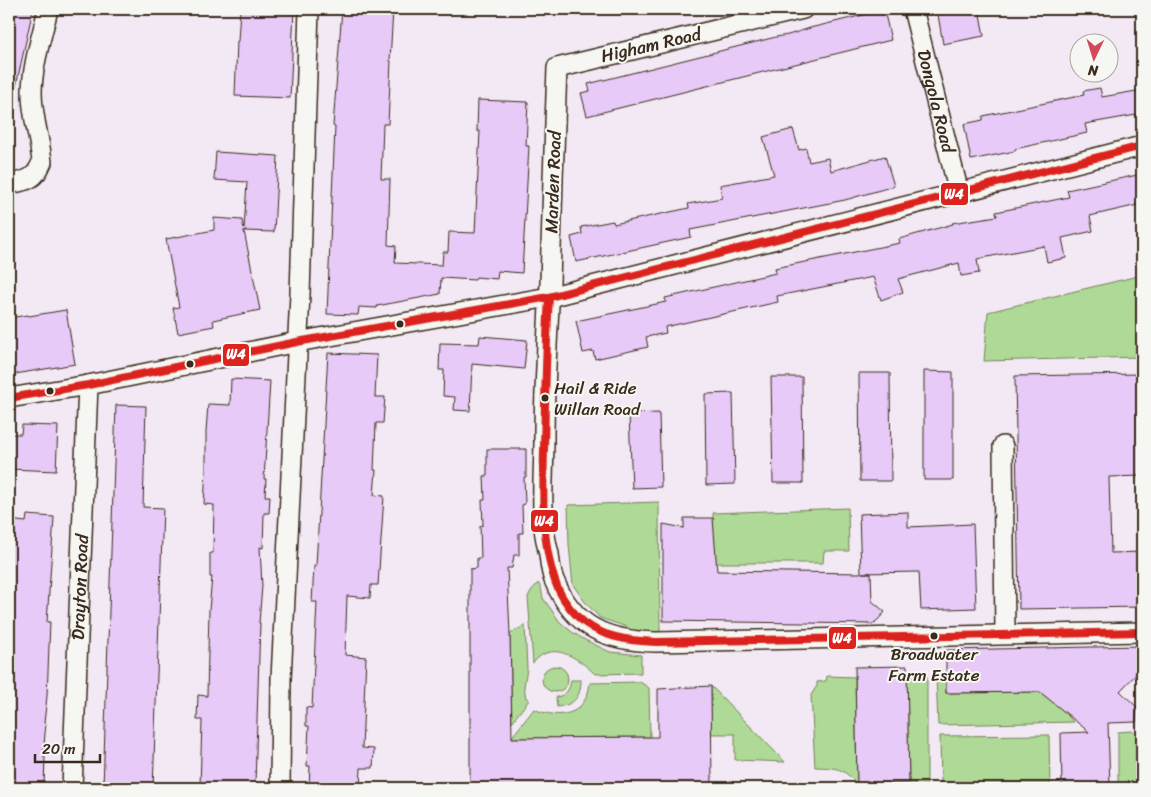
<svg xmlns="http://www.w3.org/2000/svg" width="1151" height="797" viewBox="0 0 1151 797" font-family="Sriracha,sans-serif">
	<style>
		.green { fill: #afd996; stroke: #75825a }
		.building { fill: #e7caf8; stroke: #3b2a1e }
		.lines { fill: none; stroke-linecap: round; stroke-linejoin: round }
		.street-casing { stroke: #3b2a1e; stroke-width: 22 }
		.street { stroke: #f6f6f2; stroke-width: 19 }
		.bus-1-casing { stroke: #f6f6f2; stroke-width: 11 }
		.bus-1 { stroke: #dc241f; stroke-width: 8 }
		.bus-dot { fill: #3b2a1e; stroke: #f6f6f2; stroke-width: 2 }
		.labels { text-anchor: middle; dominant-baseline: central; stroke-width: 4; stroke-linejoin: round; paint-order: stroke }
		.bus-label { font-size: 17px; fill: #3b2a1e; stroke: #f6f6f2; text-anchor: start }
		.street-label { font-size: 18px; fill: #3b2a1e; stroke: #f6f6f2 }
		.line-badge { stroke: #f6f6f2; stroke-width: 2 }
		.badge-label { font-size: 14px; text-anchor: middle; font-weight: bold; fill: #fff }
	</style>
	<rect width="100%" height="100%" fill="#f2e9f4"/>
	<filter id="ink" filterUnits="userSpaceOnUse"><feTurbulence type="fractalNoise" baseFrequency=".02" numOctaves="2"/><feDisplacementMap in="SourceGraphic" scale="10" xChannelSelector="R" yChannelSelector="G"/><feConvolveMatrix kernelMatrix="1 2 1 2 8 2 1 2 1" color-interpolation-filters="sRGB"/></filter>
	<g filter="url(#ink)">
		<g class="green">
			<polygon points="1142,275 1142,357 984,361 988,312"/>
			<polygon points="659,502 660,636 639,636 627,627 600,618 585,602 573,585 569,545 568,505"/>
			<polygon points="848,508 849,551 824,551 823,563 714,563 713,513"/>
			<path d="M538,583L541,588L543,598L560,622L572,632L585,640L610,652L641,655V673L595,674C578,658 552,639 533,663L528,597L531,591Z"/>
			<polygon points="525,625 527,669 525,680 524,687 526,698 529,700 512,722 510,634"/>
			<circle cx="555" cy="679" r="13"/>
			<polygon points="936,675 946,676 946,693 1040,692 1059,707 1074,722 938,725"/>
			<path d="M827,676L855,677L857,784C842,767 837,768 815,767L811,695L817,686V682L826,681Z"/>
			<polygon points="907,676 927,676 927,784 909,783"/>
			<path d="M571,680H581C581,698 573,705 557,707L556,697C565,696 570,690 571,680Z"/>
			<path d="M640,682L649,688L650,737L511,738L534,709C560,720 586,716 590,683Z"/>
			<polygon points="711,686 785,762 735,760 735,734 711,734"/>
			<polygon points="1132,731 1142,741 1142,788 1118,788 1118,732"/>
			<polygon points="1049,735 1050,788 941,787 940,736"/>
		</g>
		<g class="building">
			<polygon points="9,9 33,9 16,86 9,85"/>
			<polygon points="240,9 294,9 290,98 235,96 237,41 238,41"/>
			<polygon points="342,9 393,9 390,61 391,61 388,124 383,124 381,179 390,179 388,245 396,246 395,263 442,265 443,252 448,252 449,232 475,233 480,131 477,131 478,100 528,102 526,146 529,146 522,273 498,271 497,279 476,277 475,280 441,278 440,294 377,306 377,308 359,307 358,315 327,314 335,127 333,126"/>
			<polygon points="937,9 979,9 984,36 943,44"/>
			<polygon points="884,10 891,40 587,116 581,93 590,91 588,84 776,37 788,35 810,28"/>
			<polygon points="1100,88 1102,97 1142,90 1142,114 1085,124 1087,133 1015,149 1015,151 971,160 964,124 983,120 983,116 1084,95 1083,91"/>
			<polygon points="793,129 799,150 806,148 809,162 828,158 831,171 885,156 894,186 845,200 690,230 691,237 576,262 571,237 582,234 581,227 613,221 614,224 689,208 688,204 722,198 720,185 774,175 763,137"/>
			<polygon points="216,152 278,156 274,232 244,231 260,310 213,320 214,326 178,333 173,308 179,307 166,239 214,230 214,218 242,220 244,229 247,182 214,180"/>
			<polygon points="1142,174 1142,204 1090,216 1093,231 1062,238 1066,258 1047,262 1044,246 977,259 979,273 961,276 959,263 898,279 903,292 881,300 873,277 777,296 778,302 665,327 666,333 646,337 648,347 595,359 593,351 583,353 576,321 666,302 665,298 776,273 775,268 900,243 899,239 953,224 952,223 997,216 996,212 1069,197 1067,190"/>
			<polygon points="66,310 75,364 9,375 9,318 28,315 29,316"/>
			<polygon points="480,336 527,340 524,369 472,364 470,411 454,410 455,397 443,396 444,370 439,370 440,343 479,344"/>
			<polygon points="328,353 377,355 375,397 385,397 383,423 376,423 374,470 376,470 374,495 384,496 378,585 371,585 370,598 347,596 345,655 366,657 362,748 374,749 373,768 361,768 360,788 309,788 310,766 307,766 309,726 306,726 306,707 312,708 317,602 312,602 314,566 316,566"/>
			<polygon points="924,371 953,372 953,480 924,480"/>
			<polygon points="859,373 890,373 891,481 860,481"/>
			<polygon points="1142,374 1142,476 1109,477 1111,553 1142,552 1142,607 1019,609 1015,376"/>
			<polygon points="771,377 802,377 803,483 773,483"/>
			<polygon points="231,379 270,381 264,479 266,479 265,496 270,496 269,513 264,513 263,548 260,547 262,586 259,623 260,623 255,785 254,784 254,788 200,788 202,720 197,720 198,695 207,696 209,610 212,577 210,577 210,553 213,553 214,505 204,504 206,469 206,432 208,404 230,405"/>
			<polygon points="733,393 735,484 706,485 705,394"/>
			<polygon points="116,405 146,406 143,507 163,508 153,788 103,788"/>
			<polygon points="659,413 661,487 632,488 629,414"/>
			<polygon points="22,425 58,426 56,471 9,469 9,434 21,434"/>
			<polygon points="487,449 526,449 526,477 524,477 525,504 522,505 523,533 519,533 519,555 514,555 512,568 507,568 510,634 512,738 658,737 658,689 711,686 712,788 470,788 470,569 477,568 477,558 481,558 480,526 483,525 482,500 485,500 484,476 487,476"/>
			<polygon points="908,512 908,527 973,524 976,608 921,610 919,572 862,573 871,573 872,601 885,612 874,624 663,621 663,524 684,528 684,518 713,518 717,571 861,573 859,514"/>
			<polygon points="27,515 54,517 47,622 50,622 47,696 44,723 46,723 43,756 45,756 44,788 17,788 17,782 9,781 9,520 26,522"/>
			<polygon points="1142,646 1142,668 1120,691 1137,707 1136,722 1108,723 1110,788 1062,788 1061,733 1089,732 1040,692 946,693 946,650"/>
			<polygon points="907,666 909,783 857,784 855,667"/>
		</g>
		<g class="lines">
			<g class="street-casing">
				<g id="street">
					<path d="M803,9L557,68C554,140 552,211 550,283C548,335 544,386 544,438C544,468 541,498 544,528C545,537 547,546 549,554C550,563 551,573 554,580C574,628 607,641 656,642L1142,632"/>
					<path id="s1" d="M913,9L959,193"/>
					<path d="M9,184C26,181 35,180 42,162C40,139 32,116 32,93C32,65 42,36 48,9"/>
					<polyline points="9,398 88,385 297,342 549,297 1142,146"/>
					<polyline points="1003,446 1005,634"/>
					<path id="s2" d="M72,788L88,385"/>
					<polyline points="280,788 281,679 300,294 309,9"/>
				</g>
			</g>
			<use href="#street" class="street"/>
			<g class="bus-1-casing">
				<g id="bus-1">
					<path d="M549,297C546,348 545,399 544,450C543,492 541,537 554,578C558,592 568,607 578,617C598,637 629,641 656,642L1142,632"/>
					<polyline points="9,398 88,385 297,342 549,297 1142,146"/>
				</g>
			</g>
			<use href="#bus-1" class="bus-1"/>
		</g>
	</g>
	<g class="bus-dot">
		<circle cx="400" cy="324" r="4.5"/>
		<circle cx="190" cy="364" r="4.5"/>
		<circle cx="50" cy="391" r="4.5"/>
		<circle cx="545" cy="398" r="4.5"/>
		<circle cx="934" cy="636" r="4.5"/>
	</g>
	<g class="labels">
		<g class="bus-label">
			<text x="554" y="388">Hail &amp; Ride<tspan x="554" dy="21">Willan Road</tspan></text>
			<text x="934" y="654" text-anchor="middle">Broadwater<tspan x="934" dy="21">Farm Estate</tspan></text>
		</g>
		<g class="street-label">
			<text transform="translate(651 45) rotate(-13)">Higham Road</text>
			<text stroke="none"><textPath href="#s1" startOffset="95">Dongola Road</textPath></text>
			<text transform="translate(553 182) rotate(-88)">Marden Road</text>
			<text stroke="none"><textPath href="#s2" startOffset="201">Drayton Road</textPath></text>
		</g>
	</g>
	<g class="line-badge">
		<rect x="940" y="182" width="29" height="24" rx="5" fill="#dc241f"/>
		<rect x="222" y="343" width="28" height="24" rx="5" fill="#dc241f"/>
		<rect x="530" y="509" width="29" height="24" rx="5" fill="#dc241f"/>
		<rect x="828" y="626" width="29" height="24" rx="5" fill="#dc241f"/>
	</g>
	<g class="badge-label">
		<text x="954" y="199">W4</text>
		<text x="236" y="359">W4</text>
		<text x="544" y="526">W4</text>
		<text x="842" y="643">W4</text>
	</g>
	<rect width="1151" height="797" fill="none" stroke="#f6f6f2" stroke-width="30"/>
	<rect x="15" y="15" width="1121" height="767" fill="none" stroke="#3b2a1e" stroke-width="2" filter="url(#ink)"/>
	<g transform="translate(1094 58) rotate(184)"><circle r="24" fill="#f6f6f2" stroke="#aba49d"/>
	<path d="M0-4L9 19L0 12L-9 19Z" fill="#d1495b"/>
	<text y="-8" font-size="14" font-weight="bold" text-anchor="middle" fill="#3b2a1e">N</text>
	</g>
	<path d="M35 754v8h65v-8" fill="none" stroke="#3b2a1e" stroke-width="2.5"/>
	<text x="42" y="754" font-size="15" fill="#3b2a1e" stroke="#f6f6f2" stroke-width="4" paint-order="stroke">20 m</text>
</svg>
